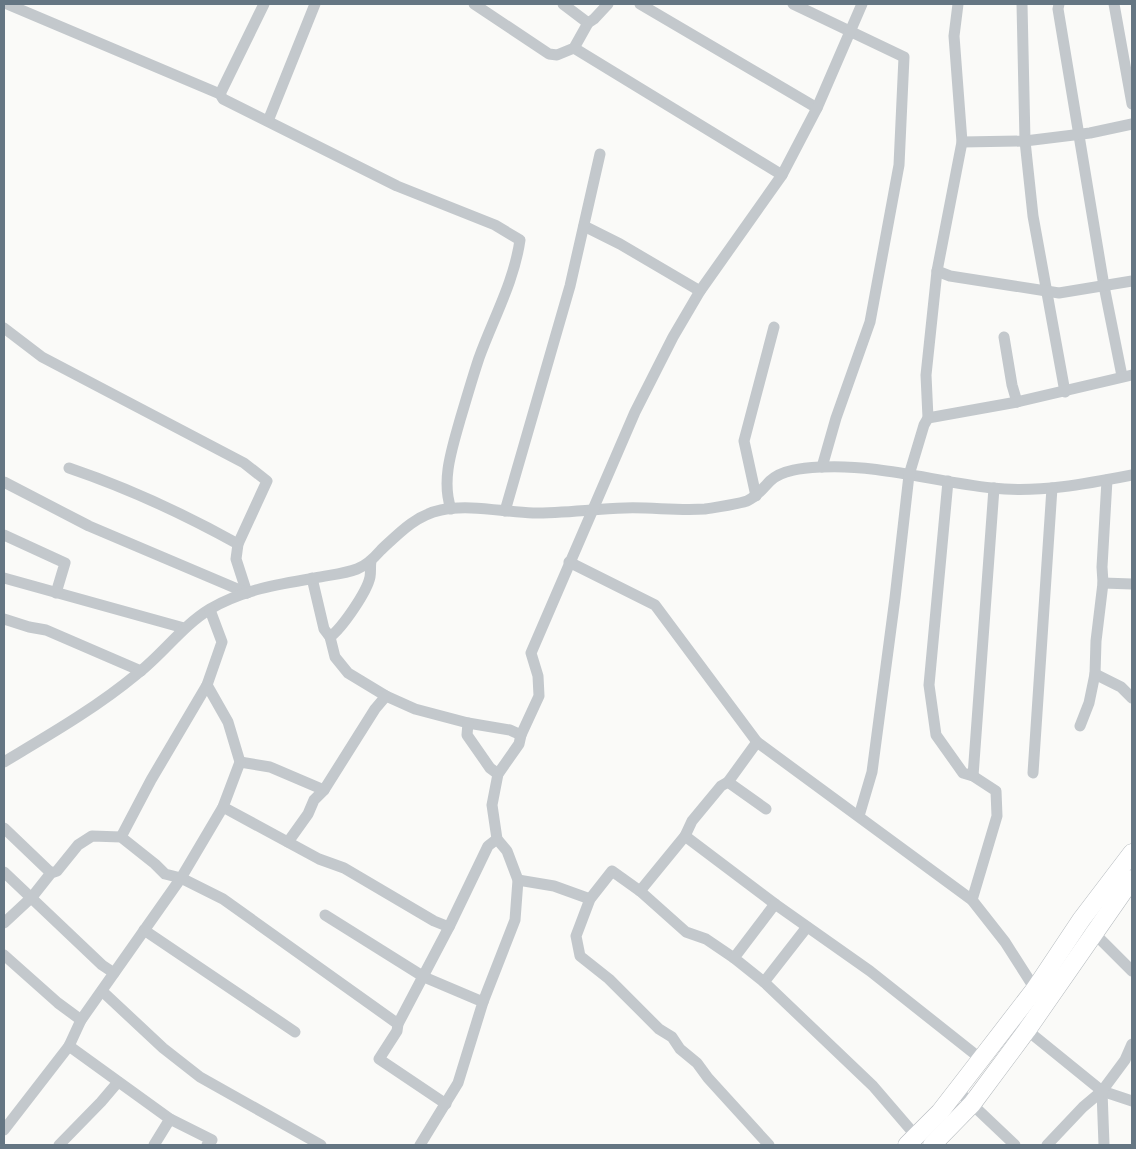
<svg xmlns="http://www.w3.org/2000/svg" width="1136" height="1149" viewBox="0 0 1136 1149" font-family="'PT Sans',sans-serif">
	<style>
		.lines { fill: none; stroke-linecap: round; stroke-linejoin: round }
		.trunk-casing { stroke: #b4b9bd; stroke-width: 19 }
		.minor { stroke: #c3c8cc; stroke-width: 11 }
		.trunk { stroke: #fff; stroke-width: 18 }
	</style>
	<rect width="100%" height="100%" fill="#fafaf8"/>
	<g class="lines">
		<g class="trunk-casing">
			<g id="trunk">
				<polyline points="907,1145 940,1112 981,1059 1035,989 1081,920 1132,853"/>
				<polyline points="932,1145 972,1104 1027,1030 1132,879"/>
			</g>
		</g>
		<g class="minor">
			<path d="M7,4L220,94L223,99L397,186L495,225L520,240C514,282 493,319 479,358C472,379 466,400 460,420C452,449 441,480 451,509"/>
			<polyline points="474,4 549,54 557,55 574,48 588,23 594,19 608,4"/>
			<polyline points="563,4 588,23"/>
			<polyline points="640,4 817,108"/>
			<polyline points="793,4 904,57 899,165 870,322 836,418 822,467"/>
			<polyline points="1022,4 1025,141 1033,216 1065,392"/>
			<polyline points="1059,4 1058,9 1104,286 1122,376"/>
			<polyline points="1114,4 1132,104"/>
			<polyline points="574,48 782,175"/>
			<polyline points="220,94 264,4"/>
			<polyline points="268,121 315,4"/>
			<polyline points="962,142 1025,141 1090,133 1132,124"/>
			<polyline points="584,226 620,244 700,291"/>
			<polyline points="937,271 950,276 1059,293 1132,281"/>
			<polyline points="4,328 42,357 244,463 267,481 238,544 236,559 247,593"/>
			<polyline points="1004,337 1012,385 1017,402"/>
			<polyline points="928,418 1017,402 1132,375"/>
			<path d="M69,468C128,488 184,514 238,544"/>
			<polyline points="948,481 929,685 936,735 963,773 973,776 996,791 997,816 972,900"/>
			<polyline points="4,482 89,526 247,593"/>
			<polyline points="756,496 744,441 774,327"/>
			<polyline points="505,511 570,286 600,154"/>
			<polyline points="4,535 65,563 56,593"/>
			<polyline points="569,562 655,605 757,742 972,900 1005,942 1035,989"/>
			<polyline points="4,578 184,628"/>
			<polyline points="312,578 324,629 330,637 335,657 348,673 386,696 415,709 468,723 510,730 521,735"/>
			<polyline points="1103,583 1132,584"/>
			<polyline points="4,619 29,627 46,630 141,671"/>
			<path d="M330,637C342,628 367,592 370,577C371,572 370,566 371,561"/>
			<polyline points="1095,674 1121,687 1132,698"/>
			<polyline points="468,723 467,735 490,768 498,774"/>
			<polyline points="1080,726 1089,703 1095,674 1096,641 1103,583 1102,567 1107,480"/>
			<path d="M4,762C49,735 96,708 137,674C163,654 182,626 210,609C242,590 279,584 315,578C329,575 344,574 357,569C367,565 374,558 381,550C399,533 416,515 441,510C469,504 504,512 533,513C564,513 594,509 625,508C651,507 678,511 705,509C718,507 734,505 747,501C758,496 762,489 770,481C782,469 805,468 822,467C878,464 936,482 992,488C1039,493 1086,484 1132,475"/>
			<polyline points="240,762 270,767 324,790"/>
			<polyline points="1033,773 1052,488"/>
			<polyline points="973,776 994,488"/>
			<polyline points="728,782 766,809"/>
			<polyline points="223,807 319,859 344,868 434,921 449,927"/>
			<polyline points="859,816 872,772 895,598 909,475 924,425 928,418 926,375 937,271 962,142 954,36 958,4"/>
			<polyline points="4,828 51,873"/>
			<polyline points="685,836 775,904"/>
			<polyline points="121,837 151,780 207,685 222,642 210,610"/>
			<polyline points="288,842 308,814 314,800 324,790 375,709 386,696"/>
			<polyline points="4,872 102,965 114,973"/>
			<polyline points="518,880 554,886 590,899"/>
			<polyline points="640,891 685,836 692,821 721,786 728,782 757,742"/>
			<polyline points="325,915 424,977 483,1002 458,1083 420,1145"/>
			<polyline points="4,923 32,897 51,873 57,871 78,845 92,836 121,837 155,864 165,874 181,878 223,899 398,1024"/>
			<polyline points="144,930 295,1032"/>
			<polyline points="1091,930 1132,971"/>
			<polyline points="4,955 58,1003 81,1020"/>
			<polyline points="734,958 706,939 686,932 640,891 612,871 590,899 576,936 580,956 609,979 659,1029 672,1037 680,1049 697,1063 708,1078 769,1145"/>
			<polyline points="764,982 807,927"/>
			<polyline points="102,991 163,1048 200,1077 321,1145"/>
			<polyline points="483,1002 515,920 518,880 507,851 497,839 492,805 498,774 519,744 521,735 539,696 538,676 531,653 635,412 673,337 700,291 782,175 817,108 862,4"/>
			<polyline points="1012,1018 1102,1091 1132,1101"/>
			<polyline points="69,1046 170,1119 212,1140 207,1145"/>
			<polyline points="957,1090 1015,1145"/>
			<polyline points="1102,1091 1104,1145"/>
			<polyline points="446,1104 379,1059 397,1031 398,1024 449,927 488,846 497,839"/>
			<polyline points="4,1130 69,1046 81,1020 181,878 223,807 240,762 228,722 207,685"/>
			<polyline points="916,1136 873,1086 764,982 734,958 775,904 870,971 981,1059"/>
			<polyline points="59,1145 101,1102 118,1082"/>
			<polyline points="154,1145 170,1119"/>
			<polyline points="1047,1145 1083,1107 1102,1091 1125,1060 1132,1044"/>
		</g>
		<use href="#trunk" class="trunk"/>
	</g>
	<rect width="1136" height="1149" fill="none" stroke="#657683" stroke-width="10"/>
</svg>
